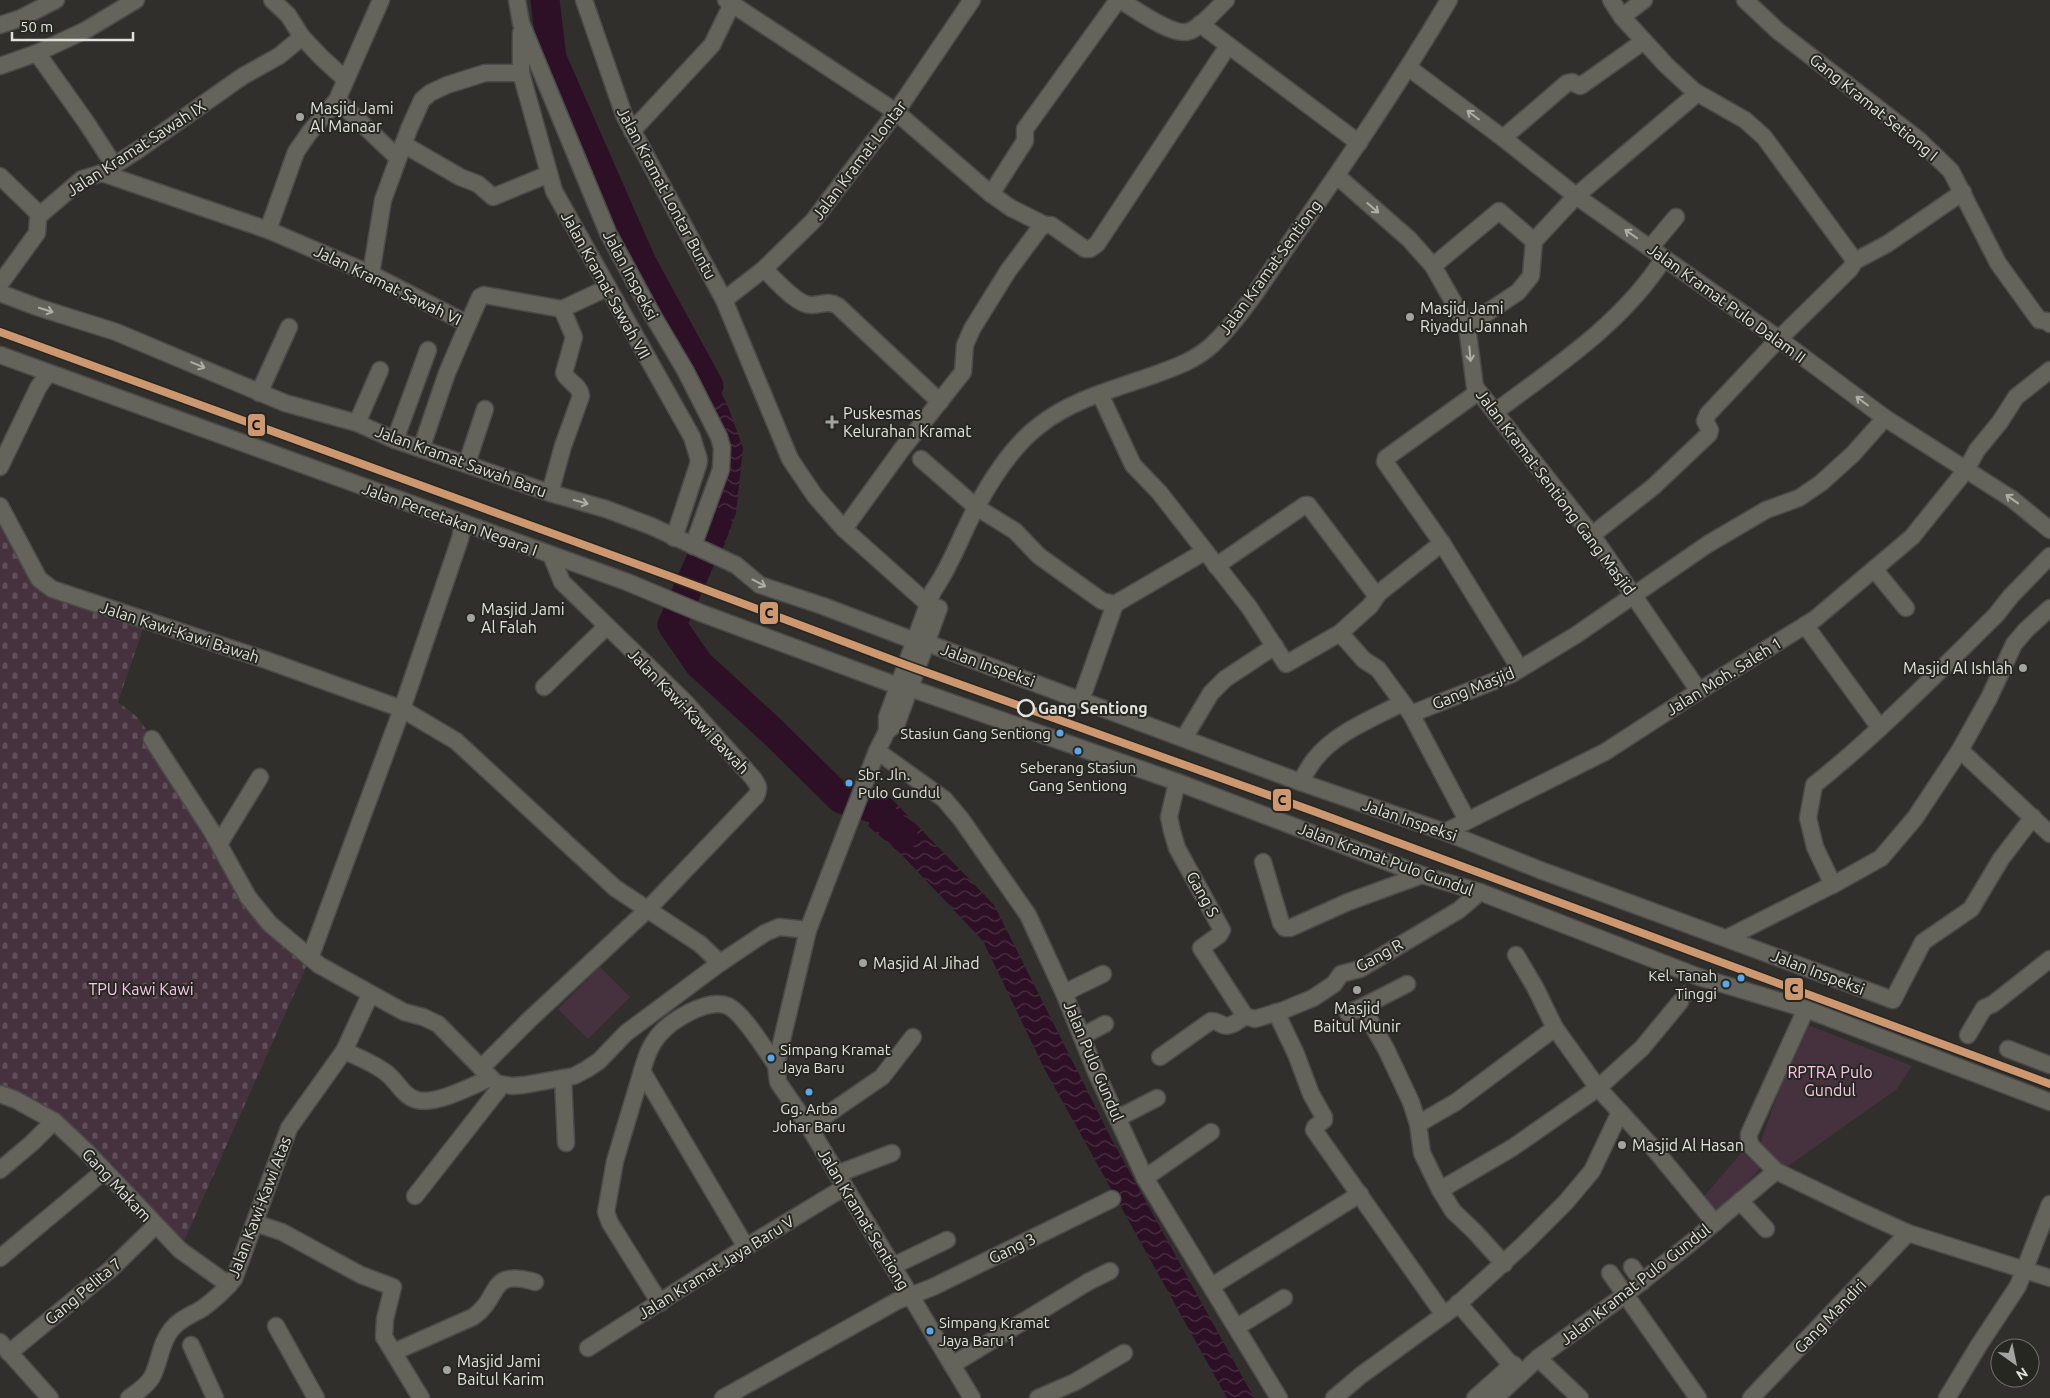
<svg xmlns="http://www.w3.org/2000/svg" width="2050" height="1398" viewBox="0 0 2050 1398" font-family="Ubuntu,sans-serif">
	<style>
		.cemetery { fill: url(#cemetery-stones) }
		.park { fill: #46323f }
		.water { fill: url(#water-waves) }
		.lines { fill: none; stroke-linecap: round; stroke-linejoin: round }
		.river { stroke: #2e1026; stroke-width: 29 }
		.minor-tunnel { stroke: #4b4a47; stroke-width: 16; stroke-dasharray: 16 8; stroke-linecap: butt }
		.minor-casing { stroke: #4b4b49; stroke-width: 19 }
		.minor { stroke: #64635c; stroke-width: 16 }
		.rail-1-casing { stroke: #272721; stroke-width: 11 }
		.rail-1 { stroke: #cd976f; stroke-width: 8 }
		.oneway { stroke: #afafa9 }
		.poi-dot { fill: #a3a39f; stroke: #272721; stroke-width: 2 }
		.stop-dot { fill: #272721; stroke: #e1e1dd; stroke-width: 2.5 }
		.bus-dot { fill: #5aa8eb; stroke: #272721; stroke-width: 2 }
		.labels { text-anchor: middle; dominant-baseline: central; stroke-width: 4; stroke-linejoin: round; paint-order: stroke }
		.bus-label { font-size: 15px; fill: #e1e1dd; stroke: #272721; text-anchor: start }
		.street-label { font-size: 16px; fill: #e1e1dd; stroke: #272721 }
		.poi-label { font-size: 16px; fill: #e1e1dd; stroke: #272721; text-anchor: start }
		.stop-label { font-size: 16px; font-weight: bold; fill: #e1e1dd; stroke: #272721; text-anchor: start }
		.park-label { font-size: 16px; fill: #fac5e8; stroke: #272721 }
		.line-badge { stroke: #272721; stroke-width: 2 }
		.pale-badge-label { font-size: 14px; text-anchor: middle; font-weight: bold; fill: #111 }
	</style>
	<defs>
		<pattern id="cemetery-stones" width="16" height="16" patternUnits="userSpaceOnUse" patternTransform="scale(1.25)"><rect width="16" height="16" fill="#46323f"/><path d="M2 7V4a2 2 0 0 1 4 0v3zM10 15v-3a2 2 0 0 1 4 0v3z" fill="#604f5a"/></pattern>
		<pattern id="water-waves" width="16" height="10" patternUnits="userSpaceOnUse" patternTransform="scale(1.25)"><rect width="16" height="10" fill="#2e1026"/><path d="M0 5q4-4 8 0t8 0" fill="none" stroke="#4c3245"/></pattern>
	</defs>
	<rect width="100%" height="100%" fill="#302f2c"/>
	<polygon class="cemetery" points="0,506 39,579 146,620 118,702 137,717 158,746 248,897 310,958 180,1250 74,1140 0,1094"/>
	<g class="park">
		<polygon points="600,967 630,997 588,1039 558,1009"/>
		<polygon points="1803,1023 1912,1066 1897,1089 1781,1171 1759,1147"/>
		<polygon points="1742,1152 1760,1168 1718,1216 1700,1201"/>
	</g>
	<g class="water">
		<polygon points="697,348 727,404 743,448 736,513 722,551 700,544 724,474 683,358"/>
		<polygon points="886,793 994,905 1112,1140 1254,1398 1227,1398 1044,1068 983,941 901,854 868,826"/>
	</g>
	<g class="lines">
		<g class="river">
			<polyline points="545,0 552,58 642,263 709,386"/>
			<polyline points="717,522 672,625 699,664 772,731 841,799 876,809 903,836"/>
		</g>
		<polyline class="minor-tunnel" points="1680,1002 1691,989"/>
		<g class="minor-casing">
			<g id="minor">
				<polyline points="272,0 288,15 302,37 322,58 345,79"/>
				<polyline points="517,0 521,23 608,233 653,316 685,370 719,437 722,448 721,469 693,546"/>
				<polyline points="584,0 624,115 724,300 790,459 815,496 844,529 928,604"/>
				<polyline points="726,0 896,112 991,194 1011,208 1045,225 1051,225 1085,249 1090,249 1097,244 1228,46"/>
				<path d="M1120,0C1135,9 1174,38 1190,31C1204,25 1215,10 1226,0"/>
				<polyline points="1611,0 1622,17 1666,65 1694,91 1745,120 1764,137 1855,261"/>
				<polyline points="1745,0 1778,31 1919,140 1951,171 1998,263 2039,320 2047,321 2050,324"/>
				<polyline points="1622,17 1644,0"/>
				<polyline points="1200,24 1359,143"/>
				<polyline points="0,25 21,18 56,0"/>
				<polyline points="521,33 521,73 554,191 692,437 699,460 698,465 674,538"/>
				<polyline points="37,53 86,122 114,165"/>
				<polyline points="0,66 37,53 86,30 136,0"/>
				<polyline points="1409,68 1503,138 1576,196 1779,339 1885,418 2012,499 2050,530"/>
				<polyline points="337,100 398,158"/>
				<polyline points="632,131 712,45 732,4"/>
				<polyline points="1503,138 1567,83 1572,82 1580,86 1582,85 1644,41"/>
				<polyline points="403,144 460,177 478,184 493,197 549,174"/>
				<polyline points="102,173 268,230 371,274 468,324 480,297 484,295 562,309 607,288"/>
				<polyline points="0,176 40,215"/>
				<polyline points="1337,176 1409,239 1433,266 1467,326 1475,387 1592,535 1699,691"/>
				<polyline points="991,194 1025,141 1025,129 1118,0"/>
				<polyline points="268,230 296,152 309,133 337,100 381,0"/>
				<polyline points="1650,248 1676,217"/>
				<polyline points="1433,266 1499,211 1534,241"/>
				<path d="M764,269C775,279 796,305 811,305C822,305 828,300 838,306L940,402"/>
				<polyline points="371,274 383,200 409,129 422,100 430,93 447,85 485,73 521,73"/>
				<polyline points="0,284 37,233 38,219 40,215 82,179 102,173 138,150 243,76 279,56 302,37"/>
				<polyline points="0,293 37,307 116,332 285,403 357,423 395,440 550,493 606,509 651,526 736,565 760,585 823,606 915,641"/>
				<polyline points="724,300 764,269 813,221 896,112 972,0"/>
				<polyline points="1467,326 1518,292 1531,276 1534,241 1576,196 1694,96 1694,91"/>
				<polyline points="0,355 627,582 701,613 898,686"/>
				<polyline points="1478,392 1386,458 1385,462 1442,543 1520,669"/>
				<polyline points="259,393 289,327"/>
				<polyline points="1100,394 1133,465 1159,492 1249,607 1286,664 1340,633 1370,606 1379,593 1442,543"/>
				<path d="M1495,412C1555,367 1623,323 1664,258"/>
				<polyline points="357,423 380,370"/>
				<polyline points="395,440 428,350"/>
				<polyline points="421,449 447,373 468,324"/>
				<polyline points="921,459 976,507 1015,531 1039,556 1102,601 1115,604 1204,552"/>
				<polyline points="467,463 485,409"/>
				<polyline points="0,467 38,388 48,373"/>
				<path d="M550,493L563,446L581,396C580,385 568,382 564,373L574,337L562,309"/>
				<polyline points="0,506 39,579 52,589 266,660 402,709 456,741 615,888 700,944 720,963 765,933 779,927 808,930"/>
				<polyline points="844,529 902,449 963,372 965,345 972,329 1008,271 1040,228 1045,225"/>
				<polyline points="1592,535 1653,487 1709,434 1710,430 1705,421 1708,414 1771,347 1850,269 1855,261 1887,244 1963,192"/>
				<polyline points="1216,566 1305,505 1308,505 1373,591 1379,593"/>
				<polyline points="1874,569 1906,608"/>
				<polyline points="939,608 897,723 887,731 877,751 808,930 776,1065 778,1082 809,1127 972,1398"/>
				<polyline points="1805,625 1880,728"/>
				<polyline points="1340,633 1364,660 1378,669 1411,714 1467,820"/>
				<polyline points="927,643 1300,782 1445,832 1540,870 1893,1000 1923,942 1971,909 2001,859 2033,817"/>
				<polyline points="544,687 607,626"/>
				<polyline points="910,688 1177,782 1422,875 1480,892 1699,977 1806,1009 2050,1102"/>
				<polyline points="1081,700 1115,604"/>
				<polyline points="1411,714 1512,674 1576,635 1708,544 1766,510 1799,498 1821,483 1853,454 1885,418"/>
				<path d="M887,731V717L933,591C951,566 961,535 976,508C992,478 1013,445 1040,425C1071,400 1114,389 1151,376C1173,368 1195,361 1212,345C1241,318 1268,274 1291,241C1346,162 1400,83 1449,0"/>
				<polyline points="1184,738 1211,693 1225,679 1275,646"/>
				<polyline points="152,739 211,830 248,897 270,924 319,965 404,1012 423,1017 438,1024 496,1083 512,1086 524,1085 574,1076 587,1069 599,1061 626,1033 720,963"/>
				<polyline points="1960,750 2050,834"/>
				<polyline points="877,751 944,799 961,819 1028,915 1064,993 1096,1072 1145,1178 1279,1398"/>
				<polyline points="1177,782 1169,817 1172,831 1177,848 1222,930 1219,935 1201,948 1245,1016 1255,1019 1284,1010 1313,998 1334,984 1341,974 1360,969 1459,910 1480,892"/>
				<path d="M1300,782C1305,775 1309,766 1315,759C1336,732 1372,719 1402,703"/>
				<polyline points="1445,832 1605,752 1699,691 1815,619 1912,537 1966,470 1977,450 2000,422 2016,397 2050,370"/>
				<polyline points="219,844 260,777"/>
				<polyline points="1263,862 1281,923 1285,928 1290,928 1348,902 1422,875"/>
				<path d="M1833,885L1815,847L1808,818L1814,785C1879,733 1937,673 1996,615L2011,596L2050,556"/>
				<polyline points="1727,938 1838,882 1881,858 1915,818 1960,750 1989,698 2014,644 2026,630 2050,608"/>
				<polyline points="1516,955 1535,987 1555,1028"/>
				<polyline points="310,958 402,709 460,539 463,524"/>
				<polyline points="1064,993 1103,974"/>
				<polyline points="1362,1007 1407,984"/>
				<polyline points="1806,1009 1749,1134 1749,1141 1752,1147 1776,1171 1855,1209 1908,1233 2050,1278"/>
				<polyline points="1276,1012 1296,1054 1311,1094 1324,1117 1324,1120 1315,1127 1314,1130 1444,1315"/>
				<polyline points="1348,1013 1362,1007 1386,1049 1411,1102 1418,1124 1422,1153 1440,1190 1453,1211 1475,1232 1504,1264"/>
				<polyline points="1968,1035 1984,1008 1993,1004 2050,959"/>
				<polyline points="1082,1036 1105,1024"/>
				<polyline points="2008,1049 2050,1065"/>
				<path d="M344,1051C358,1057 373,1063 385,1072C397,1080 402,1096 417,1100C436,1105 472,1086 490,1078"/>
				<path d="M1160,1057L1211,1021C1217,1021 1218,1023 1223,1025C1231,1028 1239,1020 1245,1016"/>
				<path d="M481,1068L528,1021L647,910L756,796C760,788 758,785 753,778L686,703L562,582L551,555"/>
				<polyline points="642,1071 615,1161 606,1212 610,1223 660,1303"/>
				<polyline points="563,1078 566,1143"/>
				<polyline points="0,1094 16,1100 54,1121 87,1152 180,1250 229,1285"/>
				<polyline points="1118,1118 1157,1098"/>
				<polyline points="1418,1124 1456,1102 1555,1028 1598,1088 1655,1150 1715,1223"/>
				<polyline points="809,1127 882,1077 913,1037"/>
				<polyline points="0,1170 32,1143 54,1121"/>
				<polyline points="837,1174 892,1153"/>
				<polyline points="1145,1178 1211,1132"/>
				<polyline points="1440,1190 1512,1148 1598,1088 1642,1048 1680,1002"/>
				<polyline points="415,1196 502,1085"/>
				<polyline points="1740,1201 1766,1229"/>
				<polyline points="255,1223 282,1232 361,1275 393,1287 385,1319 384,1337 421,1398"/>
				<path d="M746,1247L642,1071C646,1058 649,1047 658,1036C670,1021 708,997 728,1006C743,1013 766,1051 776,1065"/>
				<polyline points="0,1258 103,1172"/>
				<polyline points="893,1266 947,1240"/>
				<polyline points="1632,1267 1642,1282"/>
				<polyline points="1610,1273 1698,1398"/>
				<polyline points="1212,1286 1360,1194"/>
				<polyline points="1458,1303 1520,1375"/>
				<polyline points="276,1326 316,1398"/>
				<polyline points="1237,1327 1284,1298"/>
				<polyline points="0,1342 50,1398"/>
				<polyline points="191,1345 215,1398"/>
				<polyline points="588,1348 746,1247 845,1187"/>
				<path d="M394,1352L473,1317C502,1297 487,1268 535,1282"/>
				<polyline points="9,1353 111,1269 155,1226"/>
				<polyline points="1538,1358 1580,1398"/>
				<polyline points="952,1365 1088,1282 1110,1271"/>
				<path d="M129,1398C137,1392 147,1386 152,1377C160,1362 160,1344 171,1330C179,1319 192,1315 203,1308C214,1300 225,1290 234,1279L289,1128L344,1051L370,995"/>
				<polyline points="723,1398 897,1301 933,1287 1112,1199"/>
				<polyline points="1038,1398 1075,1382 1124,1353"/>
				<polyline points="1334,1398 1360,1376 1456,1306 1523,1245 1566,1202 1592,1171 1620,1112"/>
				<polyline points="1475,1398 1513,1364 1519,1370"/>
				<polyline points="1495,1398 1538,1358 1626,1294 1692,1242 1776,1171"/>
				<polyline points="1751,1398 1908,1233"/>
				<polyline points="1947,1398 1979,1345 2018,1286 2050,1204"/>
			</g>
		</g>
		<use href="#minor" class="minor"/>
		<g class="rail-1-casing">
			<polyline id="rail-1" points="0,332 672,577 906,665 1313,811 2050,1084"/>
		</g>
		<use href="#rail-1" class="rail-1"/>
	</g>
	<defs><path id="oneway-shaft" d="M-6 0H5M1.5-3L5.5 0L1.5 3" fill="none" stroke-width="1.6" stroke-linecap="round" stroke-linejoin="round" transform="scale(1.25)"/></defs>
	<g class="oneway">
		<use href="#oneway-shaft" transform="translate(1473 115) rotate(-143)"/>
		<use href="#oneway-shaft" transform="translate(1373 208) rotate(41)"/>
		<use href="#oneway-shaft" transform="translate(1631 234) rotate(-145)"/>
		<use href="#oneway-shaft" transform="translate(46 310) rotate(17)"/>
		<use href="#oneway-shaft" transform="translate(1470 354) rotate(85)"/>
		<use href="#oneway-shaft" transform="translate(198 365) rotate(23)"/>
		<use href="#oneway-shaft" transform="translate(1862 401) rotate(-143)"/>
		<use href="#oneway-shaft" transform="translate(2012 499) rotate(-144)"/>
		<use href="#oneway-shaft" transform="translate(581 502) rotate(15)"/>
		<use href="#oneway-shaft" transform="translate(759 583) rotate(28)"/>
	</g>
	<g class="poi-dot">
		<circle cx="300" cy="117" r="5"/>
		<circle cx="1410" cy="317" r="5"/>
		<path d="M829.5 414.5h5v5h5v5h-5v5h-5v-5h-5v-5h5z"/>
		<circle cx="471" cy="618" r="5"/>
		<circle cx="2023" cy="668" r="5"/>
		<circle cx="863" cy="963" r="5"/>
		<circle cx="1357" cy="990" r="5"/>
		<circle cx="1622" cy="1145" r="5"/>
		<circle cx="447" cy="1370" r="5"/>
	</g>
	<circle class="stop-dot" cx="1026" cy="708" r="8"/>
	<g class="bus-dot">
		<circle cx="1060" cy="733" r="4.5"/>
		<circle cx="1078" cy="751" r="4.5"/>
		<circle cx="849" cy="783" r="4.5"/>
		<circle cx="1741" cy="978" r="4.5"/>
		<circle cx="1726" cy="984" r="4.5"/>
		<circle cx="771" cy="1058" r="4.5"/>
		<circle cx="809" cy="1092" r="4.5"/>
		<circle cx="930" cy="1331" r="4.5"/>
	</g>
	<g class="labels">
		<g class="bus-label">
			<text x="1051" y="733" text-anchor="end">Stasiun Gang Sentiong</text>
			<text x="1078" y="767" text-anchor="middle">Seberang Stasiun<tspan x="1078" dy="18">Gang Sentiong</tspan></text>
			<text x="858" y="774">Sbr. Jln.<tspan x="858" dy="18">Pulo Gundul</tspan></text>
			<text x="1717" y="975" text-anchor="end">Kel. Tanah<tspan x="1717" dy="18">Tinggi</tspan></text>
			<text x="780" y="1049">Simpang Kramat<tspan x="780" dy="18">Jaya Baru</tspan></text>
			<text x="809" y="1108" text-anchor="middle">Gg. Arba<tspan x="809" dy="18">Johar Baru</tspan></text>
			<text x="939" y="1322">Simpang Kramat<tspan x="939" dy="18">Jaya Baru 1</tspan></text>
		</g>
		<g class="street-label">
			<text transform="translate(1874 107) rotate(39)">Gang Kramat Setiong I</text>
			<text transform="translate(136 148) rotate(-33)">Jalan Kramat Sawah IX</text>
			<text transform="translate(859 160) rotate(-53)">Jalan Kramat Lontar</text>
			<text transform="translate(667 193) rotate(62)">Jalan Kramat Lontar Buntu</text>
			<text transform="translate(1270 267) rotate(-54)">Jalan Kramat Sentiong</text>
			<text transform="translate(631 275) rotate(62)">Jalan Inspeksi</text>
			<text transform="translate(388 285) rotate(26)">Jalan Kramat Sawah VI</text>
			<text transform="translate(606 285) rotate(61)">Jalan Kramat Sawah VII</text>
			<text transform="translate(1727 303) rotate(36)">Jalan Kramat Pulo Dalam II</text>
			<text transform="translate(461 461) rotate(20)">Jalan Kramat Sawah Baru</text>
			<text transform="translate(1556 492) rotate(53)">Jalan Kramat Sentiong Gang Masjid</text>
			<text transform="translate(450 519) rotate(20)">Jalan Percetakan Negara I</text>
			<text transform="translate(180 632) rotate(18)">Jalan Kawi-Kawi Bawah</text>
			<text transform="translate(988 665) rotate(20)">Jalan Inspeksi</text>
			<text transform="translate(1724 676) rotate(-32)">Jalan Moh. Saleh 1</text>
			<text transform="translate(1473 688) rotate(-22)">Gang Masjid</text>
			<text transform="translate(689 711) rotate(46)">Jalan Kawi-Kawi Bawah</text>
			<text transform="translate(1410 820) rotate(19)">Jalan Inspeksi</text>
			<text transform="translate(1386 859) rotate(20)">Jalan Kramat Pulo Gundul</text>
			<text transform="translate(1203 894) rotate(61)">Gang S</text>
			<text transform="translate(1379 955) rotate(-29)">Gang R</text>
			<text transform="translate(1818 972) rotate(21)">Jalan Inspeksi</text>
			<text transform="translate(1094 1061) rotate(67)">Jalan Pulo Gundul</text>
			<text transform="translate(117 1185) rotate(47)">Gang Makam</text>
			<text transform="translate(259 1207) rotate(-69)">Jalan Kawi-Kawi Atas</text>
			<text transform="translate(864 1219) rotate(59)">Jalan Kramat Sentiong</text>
			<text transform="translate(1012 1248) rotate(-26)">Gang 3</text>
			<text transform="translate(716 1267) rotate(-32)">Jalan Kramat Jaya Baru V</text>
			<text transform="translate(1635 1284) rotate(-38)">Jalan Kramat Pulo Gundul</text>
			<text transform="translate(83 1291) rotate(-40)">Gang Pelita 7</text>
			<text transform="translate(1830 1316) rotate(-46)">Gang Mandiri</text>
		</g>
		<g class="poi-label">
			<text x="310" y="108">Masjid Jami<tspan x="310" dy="18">Al Manaar</tspan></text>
			<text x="1420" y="308">Masjid Jami<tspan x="1420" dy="18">Riyadul Jannah</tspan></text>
			<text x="843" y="413">Puskesmas<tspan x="843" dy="18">Kelurahan Kramat</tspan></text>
			<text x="481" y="609">Masjid Jami<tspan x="481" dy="18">Al Falah</tspan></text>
			<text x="2013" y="668" text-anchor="end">Masjid Al Ishlah</text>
			<text x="873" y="963">Masjid Al Jihad</text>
			<text x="1357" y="1008" text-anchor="middle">Masjid<tspan x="1357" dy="18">Baitul Munir</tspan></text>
			<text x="1632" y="1145">Masjid Al Hasan</text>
			<text x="457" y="1361">Masjid Jami<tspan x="457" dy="18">Baitul Karim</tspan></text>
		</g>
		<g class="stop-label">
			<text x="1038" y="708">Gang Sentiong</text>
		</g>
		<g class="park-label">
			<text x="141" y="989">TPU Kawi Kawi</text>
			<text x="1830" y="1072">RPTRA Pulo<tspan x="1830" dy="18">Gundul</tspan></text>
		</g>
	</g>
	<g class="line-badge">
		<rect x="247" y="413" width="19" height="24" rx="5" fill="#cd976f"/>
		<rect x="759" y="601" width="20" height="24" rx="5" fill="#cd976f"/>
		<rect x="1272" y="788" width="20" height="24" rx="5" fill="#cd976f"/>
		<rect x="1784" y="977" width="20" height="24" rx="5" fill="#cd976f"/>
	</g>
	<g class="pale-badge-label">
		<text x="256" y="430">C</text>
		<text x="769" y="618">C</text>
		<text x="1282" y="805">C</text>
		<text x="1794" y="994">C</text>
	</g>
	<g transform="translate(2015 1363) rotate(147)"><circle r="24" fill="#272721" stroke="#71716c"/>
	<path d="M0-4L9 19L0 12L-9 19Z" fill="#a3a39f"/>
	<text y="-8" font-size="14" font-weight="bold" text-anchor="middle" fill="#e1e1dd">N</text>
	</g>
	<path d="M12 32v8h121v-8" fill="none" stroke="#e1e1dd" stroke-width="2.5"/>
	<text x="20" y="32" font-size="15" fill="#e1e1dd" stroke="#272721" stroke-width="4" paint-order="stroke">50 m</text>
</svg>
